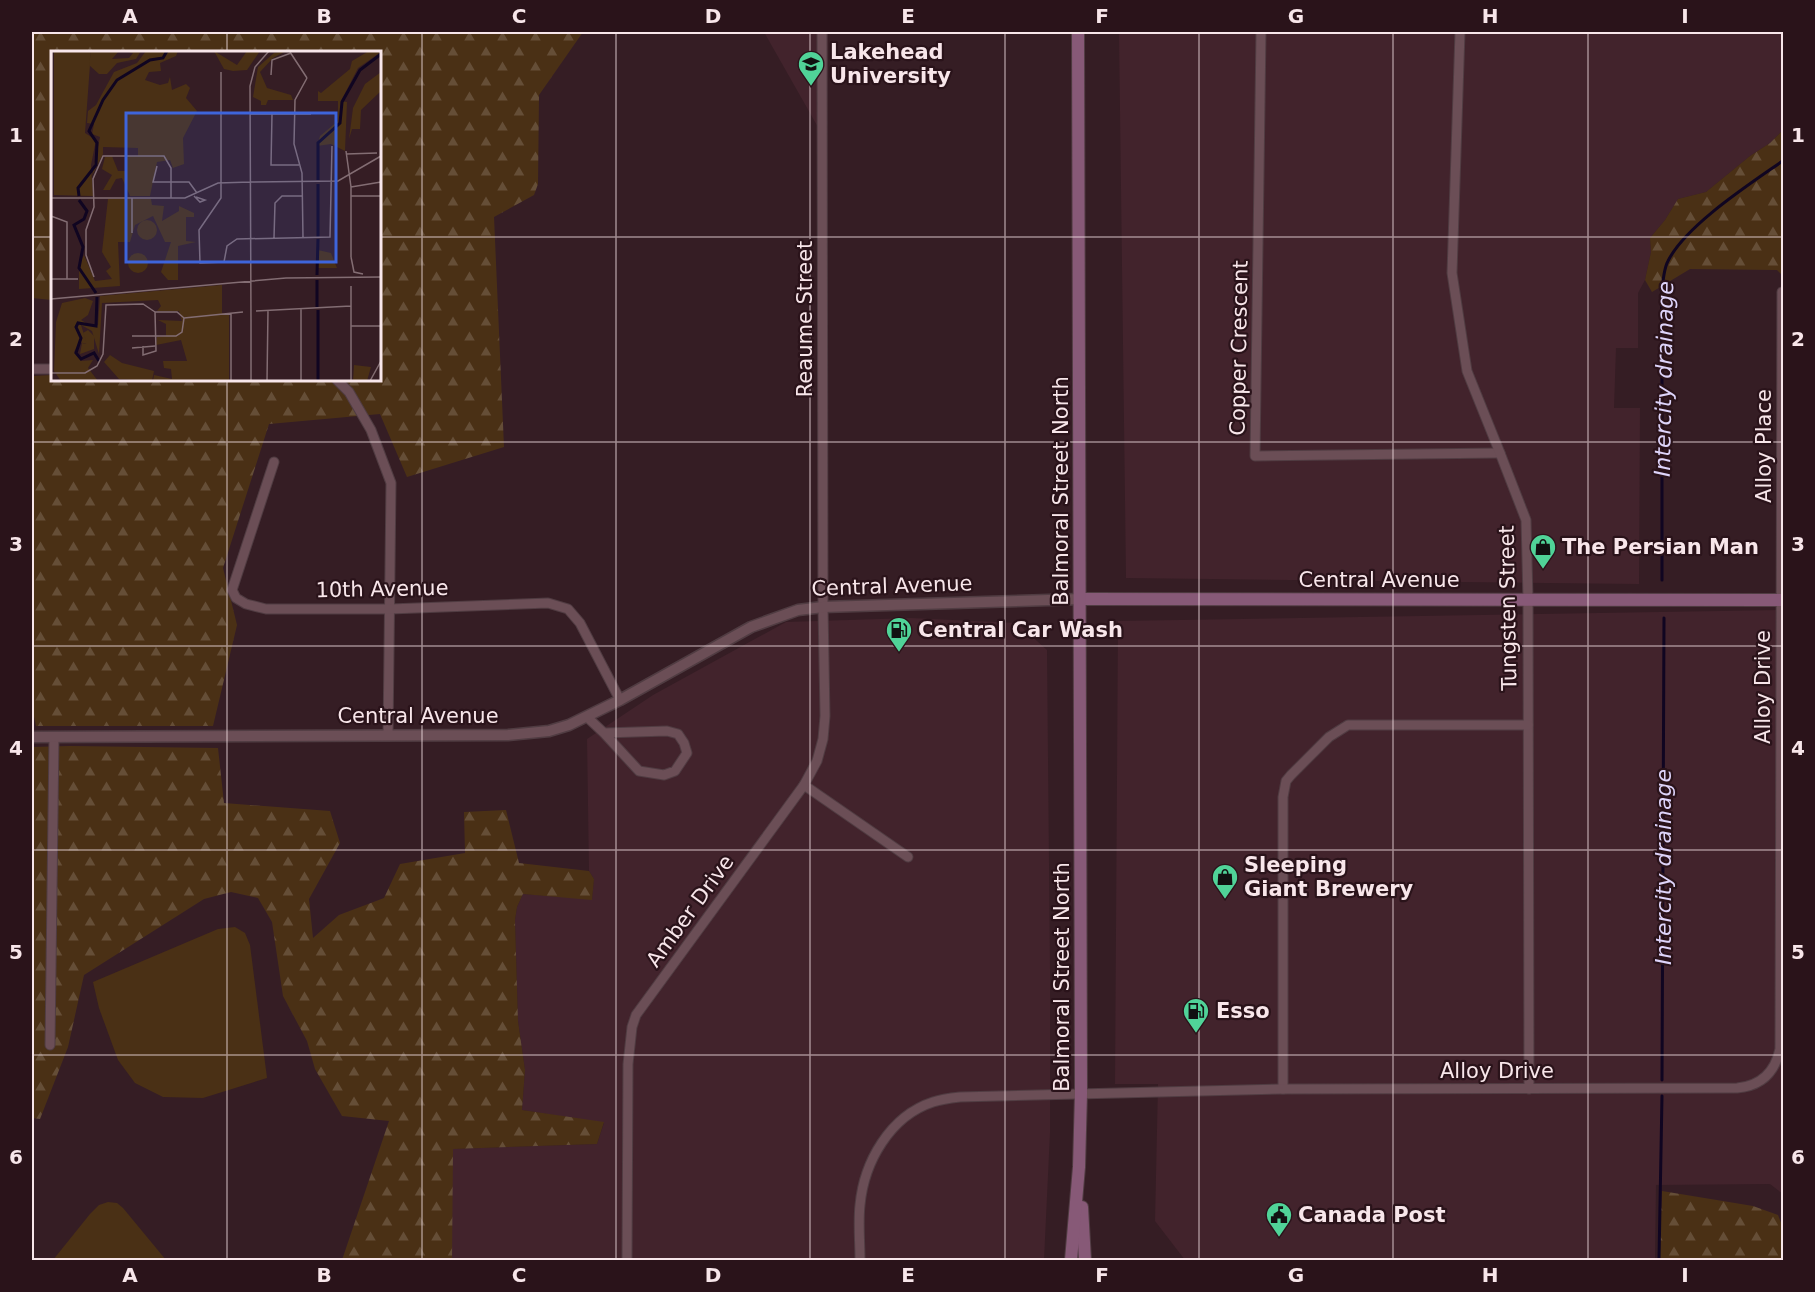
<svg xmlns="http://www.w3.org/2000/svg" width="1815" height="1292" viewBox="0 0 1815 1292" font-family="'DejaVu Sans',sans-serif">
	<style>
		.built { fill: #42232c }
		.forest { fill: url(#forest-firs) }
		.pitch { fill: #4a3015 }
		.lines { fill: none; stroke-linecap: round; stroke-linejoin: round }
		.stream { stroke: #100521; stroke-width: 3 }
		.minor-casing { stroke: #503c42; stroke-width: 11 }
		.tertiary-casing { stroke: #503c42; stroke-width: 13 }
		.secondary-casing { stroke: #503c42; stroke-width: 14 }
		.minor { stroke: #6b4e56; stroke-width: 9 }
		.tertiary { stroke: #6b4e56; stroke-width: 10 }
		.secondary { stroke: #875977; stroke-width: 12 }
		.grid { fill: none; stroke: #f8e6ea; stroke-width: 1.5; stroke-opacity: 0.55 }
		.labels { text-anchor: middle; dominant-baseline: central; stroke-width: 4.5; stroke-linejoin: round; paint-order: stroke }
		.poi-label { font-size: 21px; font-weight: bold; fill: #f8e6ea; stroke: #2a131a; text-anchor: start }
		.street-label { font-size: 21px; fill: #f8e6ea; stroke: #2a131a }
		.water-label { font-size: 22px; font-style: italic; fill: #ded4fa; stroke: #2a131a }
		.inset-river { fill: none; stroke: #100521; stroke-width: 3 }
		.inset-road { fill: none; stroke: #836d73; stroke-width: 1.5 }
		.view { fill: #3e65db; fill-opacity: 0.15; stroke: #3e65db; stroke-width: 3 }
		.inset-edge { fill: none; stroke: #f8e6ea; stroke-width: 3 }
		.neatline { fill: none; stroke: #f8e6ea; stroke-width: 2 }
		.grid-label { font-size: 20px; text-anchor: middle; font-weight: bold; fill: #f8e6ea }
	</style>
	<defs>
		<pattern id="forest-firs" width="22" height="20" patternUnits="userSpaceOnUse" patternTransform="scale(1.5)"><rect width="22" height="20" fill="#4a3015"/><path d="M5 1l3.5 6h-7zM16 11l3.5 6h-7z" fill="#654e37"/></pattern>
	</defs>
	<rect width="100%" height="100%" fill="#351d24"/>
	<g class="built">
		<polygon points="764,32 828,32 827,143"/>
		<polygon points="1119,32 1783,32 1783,130 1770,143 1750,156 1706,192 1678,199 1665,220 1650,238 1651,252 1645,280 1638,293 1638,348 1616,348 1614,408 1640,408 1639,584 1126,578"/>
		<polygon points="1783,610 1783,1194 1770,1184 1656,1185 1655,1260 1185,1260 1155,1221 1158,1084 1115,1084 1118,621"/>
		<polygon points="911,618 1017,623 1047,650 1050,969 1050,1133 1044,1260 452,1260 452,1149 597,1144 604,1123 522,1110 525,1070 518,1021 515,920 517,907 523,894 592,899 594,879 589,871 587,739 653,695 786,622"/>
	</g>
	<g class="forest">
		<polygon points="32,32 583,32 539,95 538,184 534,195 494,217 504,447 407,477 380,414 269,424 223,568 237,625 213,726 36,726 32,707 32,376 52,375 52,380 380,380 380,52 52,52 52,300 32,298"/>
		<polygon points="1783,130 1783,276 1777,270 1690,269 1652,292 1645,280 1651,252 1650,238 1665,220 1678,199 1706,192 1750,156 1770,143"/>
		<polygon points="70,746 218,748 224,803 330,811 340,843 309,899 313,938 339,915 384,898 400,864 465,853 464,812 506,810 519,863 589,871 594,879 592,900 523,894 517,907 515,920 518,1021 525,1070 522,1110 604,1122 597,1144 453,1149 452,1260 342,1260 389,1121 342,1116 315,1069 307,1041 283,996 272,922 258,898 231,892 204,899 84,975 68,1047 40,1119 32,1118 32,747"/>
		<polygon points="1662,1191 1753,1206 1778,1215 1783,1228 1783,1260 1659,1260"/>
	</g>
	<g class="pitch">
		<polygon points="235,927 245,933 250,945 267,1078 203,1098 163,1097 135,1083 118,1060 99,1008 93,982 218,929"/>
		<polygon points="108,1202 117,1203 123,1208 166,1260 53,1260 90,1214 99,1205"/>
	</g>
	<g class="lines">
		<g class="stream">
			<path d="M1662,580C1662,504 1662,428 1662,352C1662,331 1659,278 1668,261C1686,225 1750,184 1784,160"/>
			<polyline points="1662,1080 1664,618"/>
			<polyline points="1659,1260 1662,1096"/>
		</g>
		<g class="minor-casing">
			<g id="minor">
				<polyline points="1261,32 1255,456 1500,453"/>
				<polyline points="1460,32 1452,273 1467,371 1500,453 1526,520 1528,599 1529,1089"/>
				<polyline points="32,369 52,369"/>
				<polyline points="337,380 349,392 371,430 391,483 388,735"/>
				<polyline points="274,462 232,590 236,598 246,604 266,609 390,609 548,603 568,609 580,623 620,700"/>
				<polyline points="587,717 604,733 639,771 664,775 675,771 687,753 684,743 678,734 667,731 604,733"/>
				<polyline points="804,785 908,857"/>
				<polyline points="50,1045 54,737"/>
				<polyline points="1283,1089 1283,797 1286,781 1291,775 1329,737 1348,725 1528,725"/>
				<polyline points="627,1260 628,1064 632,1027 636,1015 804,785 817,761 823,739 825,716 823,607 822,32"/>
				<path d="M860,1260C860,1242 858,1223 860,1205C864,1162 890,1116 933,1102C942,1099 951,1098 960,1097L1283,1089L1737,1088C1761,1086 1775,1072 1780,1049L1782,292"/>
			</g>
		</g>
		<g class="tertiary-casing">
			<polyline id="tertiary" points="32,737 508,735 549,731 569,725 620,700 751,627 798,610 823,607 1081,599"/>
		</g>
		<g class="secondary-casing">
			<g id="secondary">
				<polyline points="1081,599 1784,600"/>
				<polyline points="1082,1207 1085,1260"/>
				<polyline points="1071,1260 1079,1167 1081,1093 1078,32"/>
			</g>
		</g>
		<use href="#minor" class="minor"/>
		<use href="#tertiary" class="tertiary"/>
		<use href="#secondary" class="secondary"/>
	</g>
	<path class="grid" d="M227,32V52M422,32V1260M616,32V1260M810,32V1260M1005,32V1260M1199,32V1260M1393,32V1260M1588,32V1260M32,237H52M380,237H1784M227,380V1260M32,442H1784M32,646H1784M32,850H1784M32,1055H1784"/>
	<defs>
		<g id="university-pin" transform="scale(1.35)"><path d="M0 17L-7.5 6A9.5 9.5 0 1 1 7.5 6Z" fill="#50d398" stroke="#2a131a"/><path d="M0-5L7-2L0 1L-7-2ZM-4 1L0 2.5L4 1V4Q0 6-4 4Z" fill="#111"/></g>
		<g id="shop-pin" transform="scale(1.35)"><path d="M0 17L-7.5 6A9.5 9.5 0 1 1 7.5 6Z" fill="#50d398" stroke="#2a131a"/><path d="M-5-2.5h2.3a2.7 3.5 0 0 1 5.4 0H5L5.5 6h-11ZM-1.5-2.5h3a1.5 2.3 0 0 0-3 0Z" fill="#111"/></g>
		<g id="fuel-pin" transform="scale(1.35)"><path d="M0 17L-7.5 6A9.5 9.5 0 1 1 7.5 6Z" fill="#50d398" stroke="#2a131a"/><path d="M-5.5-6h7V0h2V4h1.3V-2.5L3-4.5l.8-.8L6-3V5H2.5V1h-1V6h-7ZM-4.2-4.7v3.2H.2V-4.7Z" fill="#111"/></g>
		<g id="civic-pin" transform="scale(1.35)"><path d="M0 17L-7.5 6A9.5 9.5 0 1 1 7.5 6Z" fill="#50d398" stroke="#2a131a"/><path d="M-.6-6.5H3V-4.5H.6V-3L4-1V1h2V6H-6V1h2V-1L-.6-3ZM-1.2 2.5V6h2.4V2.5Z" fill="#111"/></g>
	</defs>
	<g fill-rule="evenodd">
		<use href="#university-pin" x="811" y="64"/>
		<use href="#shop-pin" x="1543" y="547"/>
		<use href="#fuel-pin" x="899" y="630"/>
		<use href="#shop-pin" x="1225" y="877"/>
		<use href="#fuel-pin" x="1196" y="1011"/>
		<use href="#civic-pin" x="1279" y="1215"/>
	</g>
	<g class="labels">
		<g class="poi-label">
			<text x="830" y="52">Lakehead<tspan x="830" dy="24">University</tspan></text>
			<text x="1562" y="547">The Persian Man</text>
			<text x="918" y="630">Central Car Wash</text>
			<text x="1244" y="865">Sleeping<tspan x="1244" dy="24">Giant Brewery</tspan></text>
			<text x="1216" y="1011">Esso</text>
			<text x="1298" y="1215">Canada Post</text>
		</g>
		<g class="street-label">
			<text transform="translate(805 319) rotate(-90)">Reaume Street</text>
			<text transform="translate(1239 348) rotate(-89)">Copper Crescent</text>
			<text transform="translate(1764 446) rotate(-90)">Alloy Place</text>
			<text transform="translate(1061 491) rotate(-90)">Balmoral Street North</text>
			<text x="1379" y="580">Central Avenue</text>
			<text transform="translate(892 586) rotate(-2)">Central Avenue</text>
			<text transform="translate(382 589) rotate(-1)">10th Avenue</text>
			<text transform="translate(1508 608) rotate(-91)">Tungsten Street</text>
			<text transform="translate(1763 687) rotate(-90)">Alloy Drive</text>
			<text x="418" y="716">Central Avenue</text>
			<text transform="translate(690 911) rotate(-54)">Amber Drive</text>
			<text transform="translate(1062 977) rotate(-90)">Balmoral Street North</text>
			<text x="1497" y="1071">Alloy Drive</text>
		</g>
		<g class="water-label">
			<text transform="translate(1664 379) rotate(-89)">Intercity drainage</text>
			<text transform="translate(1663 867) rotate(-90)">Intercity drainage</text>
		</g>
	</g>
	<g transform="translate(51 51)">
		<rect width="330" height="330" fill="#351d24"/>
		<path d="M3,0H40L34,82L45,89L40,114L42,145L3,144ZM37,279L43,285V298L29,303L31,292L35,293L32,282Z" fill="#4a3015"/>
		<path d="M40,0H68L61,8L78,7L82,2L74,0H90L85,8L66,12L56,23H48L38,14ZM95,0H127L125,5L109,12L110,20L98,21L94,29L109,34L117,32L119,26L121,39L135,33L139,37L135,47L146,60L132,87L133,113L122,117L119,109L106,111L99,145H79L71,127L65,128L59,139H52L61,124L51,118L54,106L61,105L67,120H74L75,105H87V97L52,96V103L41,125L49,86L41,83L43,73L36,72L37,60L45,54L63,21L86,12ZM163,0L186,14L196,0H209L196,19L182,20L173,18ZM235,0L222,7L209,21L216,37L240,44L242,49H217L215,54H210V50L202,46L207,16L223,2ZM318,0L330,1L307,17L290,50L296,51L294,100L280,93L266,95L269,85L287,70V50H267V40L270,42L299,18L301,10ZM330,21V40L310,59L309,78H301L298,88L302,57L314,33ZM57,148H100L101,154L113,155L111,170L128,160V155L143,162V166H135V190L145,191L127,195V229H117L110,221L120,191H114L102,165L84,174L79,191H67L69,235L28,238V213L33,204L44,230L61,228L55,220L60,216L51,201ZM267,199L280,202L286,217H267ZM171,234V262L178,263V330H102L103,324L121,328L120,318L113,317L112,310H136L130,289L105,294L106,286L115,285V273L107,269L131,270L128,260H106L110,255L107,249L51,252L48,303L41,280L30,274L36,293L28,291L23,301L30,310L42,309L37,317L47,330H10L3,320L5,271L11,252L34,247L42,250L37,264L30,269L40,275L47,274L49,245ZM59,304L71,312L103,320L101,330L68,328L53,311ZM303,314L320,316L316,330H302Z" fill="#4a3015"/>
		<path d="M86 179a10 10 0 1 1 20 0a10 10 0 1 1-20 0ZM77 212a10 10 0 1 1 20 0a10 10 0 1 1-20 0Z" fill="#4a3015"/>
		<path class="inset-river" d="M267,129V92L289,72L291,51L309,19L330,3M28,145L27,137L45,114L46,92L38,80L52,49L66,29L99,9L112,7L116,0M28,149L36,160L33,168L23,174L32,196L28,217L45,242M267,186V133M266,224L267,188M266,229V256M46,246L45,275L27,272L25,276L30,287L25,302L30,308L43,302L48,310M267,259V330"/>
		<path class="inset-road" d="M239,1L256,27M170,21V147L148,179L149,212L173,211L176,195L186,188L279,186L281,95M220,24L221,9L240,2M199,63H260M221,63L220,114H248M295,100L300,136V206M295,103L326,102M106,115L102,131H138L146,142M200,131L287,130L330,105M300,136L330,131M143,145L149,151L154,149L145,146M300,145H330M0,147H134L167,132L200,131M0,165L16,171V228M81,182V147M223,187L224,152L231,145H251M252,187L251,122L243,93L244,49L256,27M300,206L303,221L312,223M43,226L35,204V179L43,156L42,128L52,105H113L120,117V147M0,228H27M300,235V330M0,248L235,227L330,226M250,258V330M205,260L300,255M104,261H126L133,267M133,267L192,261M200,271L199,35L204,16L218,0M300,275H330M81,285H125L131,281L133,267M0,287L1,0M92,295V304L105,300L104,261M81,297L104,295M0,322H34L46,315L52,303L55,254L92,253L104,261M180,330V262M200,330V269M216,330L217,259M319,330L330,310"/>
		<path class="view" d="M75,62H285V211H75Z"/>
		<rect width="330" height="330" class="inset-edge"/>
	</g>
	<rect width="1815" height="1292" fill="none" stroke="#2a131a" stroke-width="66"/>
	<rect x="33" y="33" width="1749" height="1226" class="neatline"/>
	<g class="grid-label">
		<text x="130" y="23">A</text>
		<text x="324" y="23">B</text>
		<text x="519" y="23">C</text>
		<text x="713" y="23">D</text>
		<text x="908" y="23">E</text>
		<text x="1102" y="23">F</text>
		<text x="1296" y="23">G</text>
		<text x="1490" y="23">H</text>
		<text x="1685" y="23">I</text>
		<text x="16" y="142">1</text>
		<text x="1798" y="142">1</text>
		<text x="16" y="346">2</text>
		<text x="1798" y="346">2</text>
		<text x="16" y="551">3</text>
		<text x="1798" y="551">3</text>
		<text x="16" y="755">4</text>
		<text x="1798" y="755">4</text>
		<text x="16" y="959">5</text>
		<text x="1798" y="959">5</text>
		<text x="16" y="1164">6</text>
		<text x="1798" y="1164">6</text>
		<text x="130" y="1282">A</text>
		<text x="324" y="1282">B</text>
		<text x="519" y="1282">C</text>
		<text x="713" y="1282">D</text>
		<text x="908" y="1282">E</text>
		<text x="1102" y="1282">F</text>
		<text x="1296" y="1282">G</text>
		<text x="1490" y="1282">H</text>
		<text x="1685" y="1282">I</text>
	</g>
</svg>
